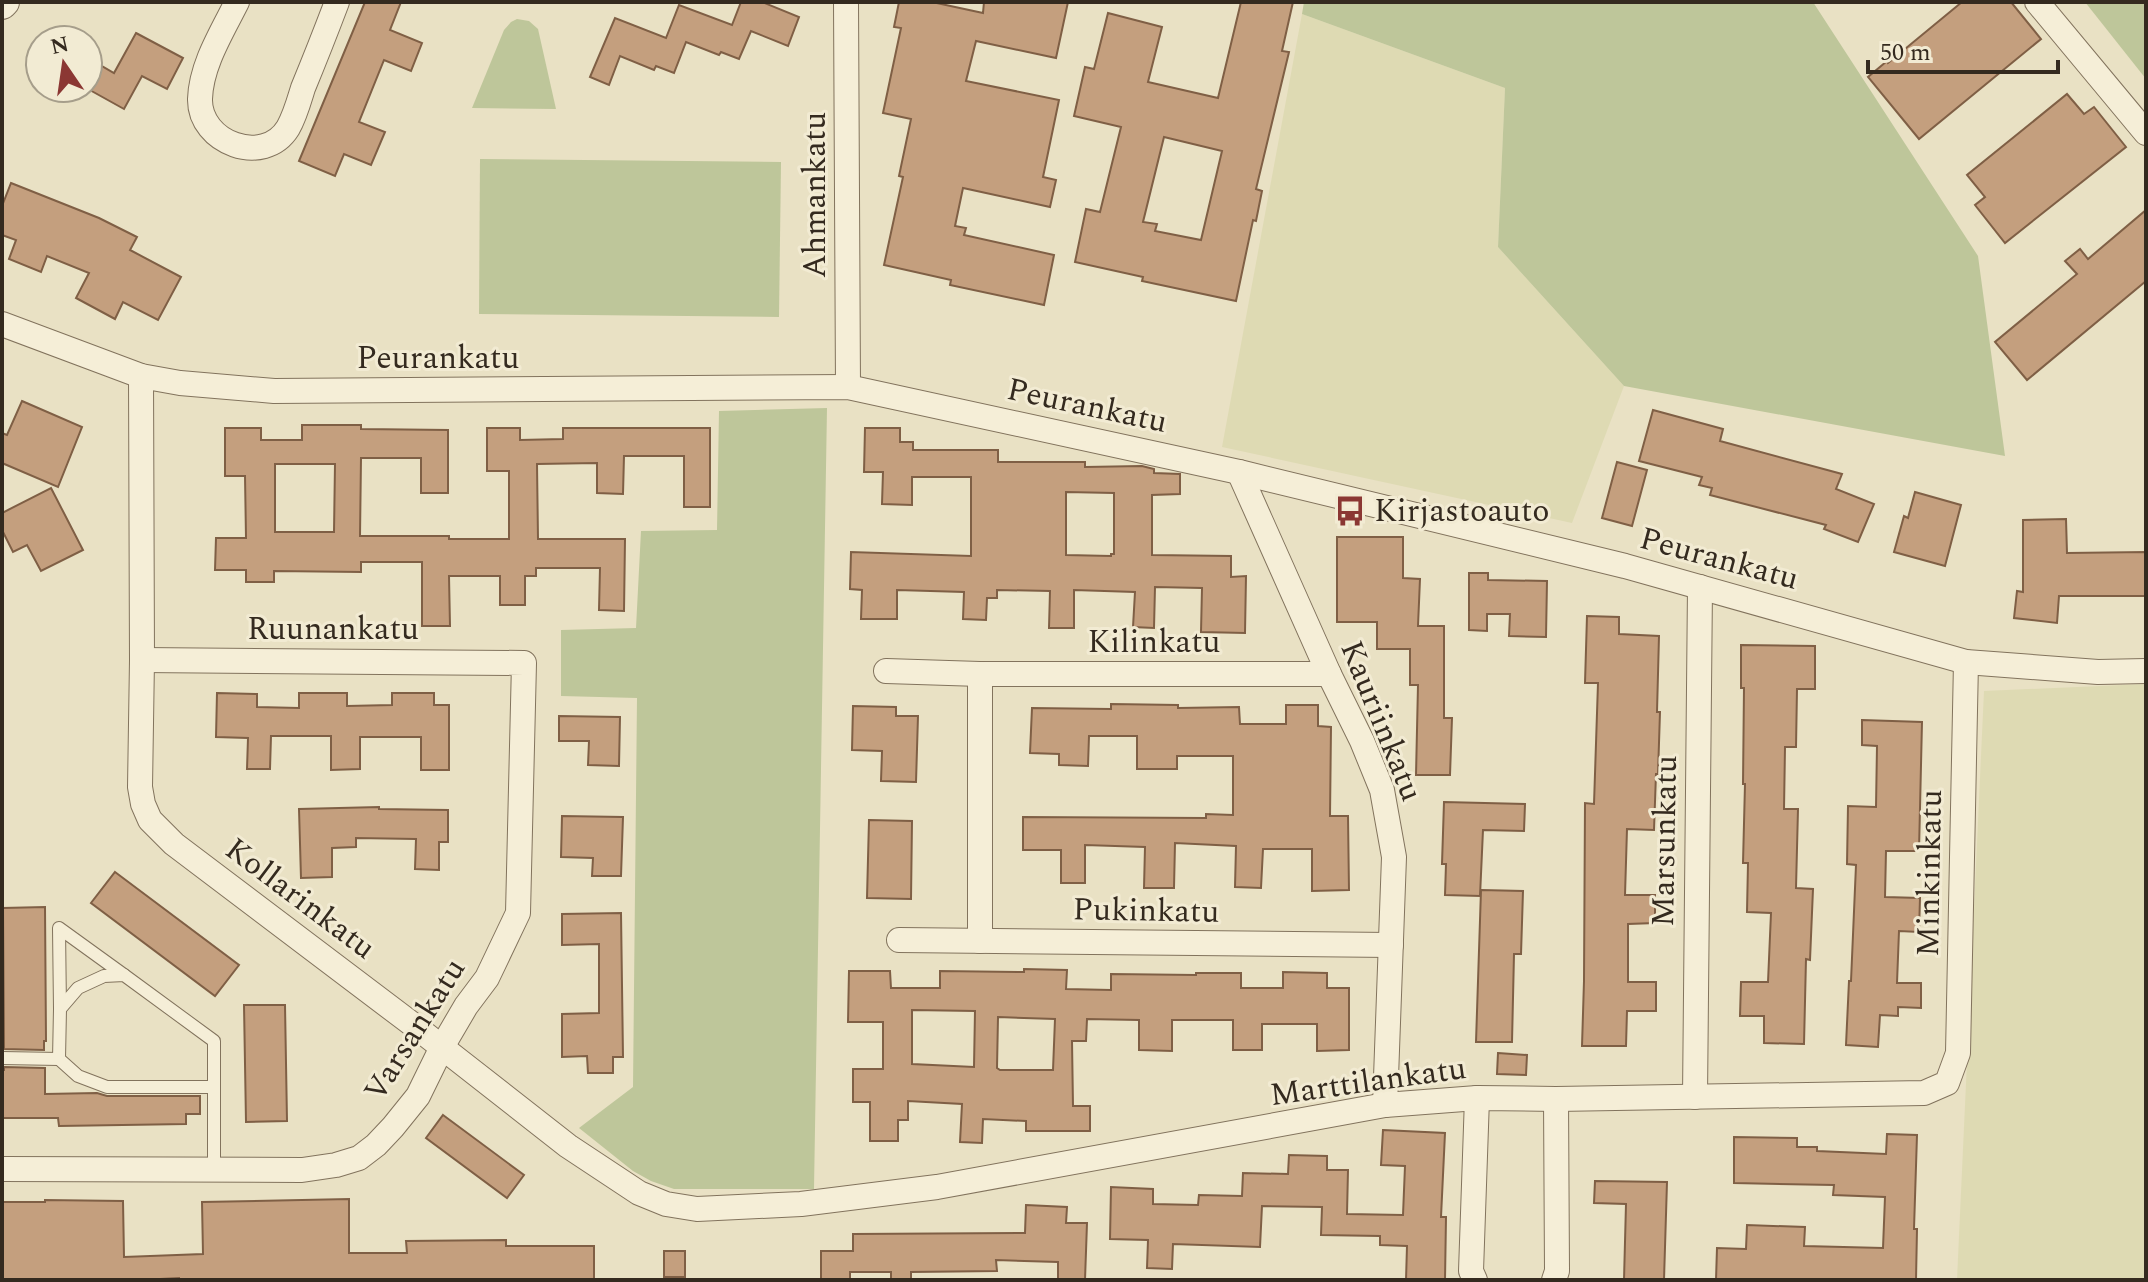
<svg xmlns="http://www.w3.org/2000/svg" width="2148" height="1282" viewBox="0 0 2148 1282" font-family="Spectral,serif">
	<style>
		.farmland { fill: #dedab3 }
		.green { fill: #bec69a }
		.building { fill: #c49f7e; stroke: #7f5f45; stroke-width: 2; fill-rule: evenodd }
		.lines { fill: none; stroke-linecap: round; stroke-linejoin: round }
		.service-casing { stroke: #82735d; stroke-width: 14 }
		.minor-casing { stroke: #82735d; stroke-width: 26 }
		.tertiary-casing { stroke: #82735d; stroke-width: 32 }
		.service { stroke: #f5eed7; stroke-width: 12 }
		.minor { stroke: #f5eed7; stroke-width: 24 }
		.tertiary { stroke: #f5eed7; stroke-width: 30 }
		.labels { text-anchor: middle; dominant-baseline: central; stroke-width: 6; stroke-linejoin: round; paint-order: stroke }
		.street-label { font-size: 32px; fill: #342a1f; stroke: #f2ebd3 }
		.poi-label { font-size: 32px; fill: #342a1f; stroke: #f2ebd3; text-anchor: start }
	</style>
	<rect width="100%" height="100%" fill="#e9e1c4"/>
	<g class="farmland">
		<polygon points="1302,14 1505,88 1498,247 1624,386 1572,523 1222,447"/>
		<polygon points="2146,684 2146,1280 1957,1280 1984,691"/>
	</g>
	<g class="green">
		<polygon points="1304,2 1813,2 1978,256 2005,456 1624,386 1498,247 1505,88 1302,14"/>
		<polygon points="2085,2 2146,2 2146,79"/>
		<polygon points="517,19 529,21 538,29 556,109 472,108 504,30 511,22"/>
		<polygon points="480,159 781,162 779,317 479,314"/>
		<polygon points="827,408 814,1189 674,1189 651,1181 633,1171 579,1128 633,1087 637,698 561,696 561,630 636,628 641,531 717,530 719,411"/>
	</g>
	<g class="building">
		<polygon points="365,2 401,2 390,30 422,43 411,71 384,60 359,122 385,132 371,165 344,154 335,176 299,161"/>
		<polygon points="741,2 762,2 799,17 788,46 751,31 739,59 721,52 719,55 686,42 674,73 656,66 654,70 620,56 609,85 590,77 615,18 666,38 679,5 732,25"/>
		<polygon points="899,2 932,2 983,13 984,2 1068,2 1056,58 976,41 966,81 1059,100 1043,177 1056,180 1050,207 963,188 955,226 966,228 964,235 1054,255 1044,305 950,285 951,280 884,265 903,177 899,176 911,119 883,113 901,28 894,27"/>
		<path d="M1241,2H1293L1282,51L1289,52L1256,189L1262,191L1256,221L1253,220L1236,301L1142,281L1143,277L1075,262L1086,209L1100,212L1121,127L1074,116L1085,67L1094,69L1108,13L1162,27L1148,82L1218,98ZM1164,137L1222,151L1201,240L1155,231L1157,224L1143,222Z"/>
		<polygon points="1962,2 2011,2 2041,39 1919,139 1868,77 1887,61 1888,63"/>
		<polygon points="136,33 183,58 167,89 142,76 124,109 88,89 88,58 114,73"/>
		<polygon points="2067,94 2084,114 2094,107 2126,147 2005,243 1975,205 1985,197 1967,175"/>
		<polygon points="11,183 99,218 137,237 130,250 181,277 158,320 123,302 115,319 76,298 89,273 47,256 41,272 9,259 16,240 2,235 2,206"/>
		<polygon points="2146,210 2146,281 2027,380 1995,342 2077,274 2065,261 2080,249 2088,259"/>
		<polygon points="22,401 82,427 58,487 2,463 2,433 7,435"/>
		<polygon points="1653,410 1723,429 1720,441 1842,474 1836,489 1874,504 1858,542 1824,529 1826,525 1710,495 1712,488 1699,485 1702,477 1639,461"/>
		<path d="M302,425H361V429L448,430V493H421V458H361L360,536H449V539H509V471H487V428H520V440L563,439V428H710V507H684V456H624L623,494L597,493V463L537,464L538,539H625L624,611L599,610L600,568H536V576H525V605H500V576H449L450,626H422V562H361V572L274,571V582H246V570H215L216,538H246L245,476H225V428H261V440H302ZM275,464H335L334,532H275Z"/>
		<path d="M865,428H900V442H913V450H998V462H1085V467L1142,466L1154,469V473L1180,474V494L1152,495V555L1231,556V577L1246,576L1245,633L1201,632L1202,588L1155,587L1154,628L1133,627L1135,592L1074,590V628H1049L1050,591L997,590V598H987L986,620L963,619L964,592L897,590V619H861L862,590L850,589L851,552L971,556V477H912V505L882,504L883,472H864ZM1066,492L1114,493V554H1111V556L1066,555Z"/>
		<polygon points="1617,462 1647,470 1632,526 1602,518"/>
		<polygon points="51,488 83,550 41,571 27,545 13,552 2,530 2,513"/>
		<polygon points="1915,492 1961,505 1945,566 1894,552 1904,516 1908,518"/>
		<polygon points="2066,519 2067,553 2146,552 2146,596 2059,596 2057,623 2014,618 2017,591 2023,592 2023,520"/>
		<polygon points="1337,537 1403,537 1403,578 1420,579 1418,626 1444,626 1444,718 1452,718 1450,775 1416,775 1418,685 1410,685 1410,649 1377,649 1377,622 1337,622"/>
		<polygon points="1469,573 1488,573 1488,580 1547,581 1546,637 1509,636 1510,614 1487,614 1487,631 1469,630"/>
		<polygon points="1587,616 1619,617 1619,634 1659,636 1657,712 1660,712 1658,774 1656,774 1654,830 1627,829 1625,895 1655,895 1655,923 1628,924 1628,982 1656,982 1656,1011 1627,1011 1626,1046 1582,1046 1584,981 1585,803 1594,804 1598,683 1585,683"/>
		<polygon points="1741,645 1815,646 1815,689 1797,689 1796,747 1785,747 1784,809 1798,809 1796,888 1813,889 1810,960 1806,959 1804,1044 1764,1043 1764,1016 1740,1016 1741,982 1768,982 1771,913 1747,912 1748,863 1743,863 1745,784 1743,784 1744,688 1741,688"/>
		<polygon points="217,693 257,694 257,707 299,708 299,693 347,693 347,706 392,705 392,693 434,693 434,705 449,705 449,770 421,770 421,737 360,737 360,769 331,770 331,736 271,736 270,769 247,769 248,738 216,737"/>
		<polygon points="1111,704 1178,705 1178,708 1239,707 1240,724 1286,724 1286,705 1318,705 1318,726 1331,727 1330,816 1348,816 1349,890 1312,891 1312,849 1263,849 1261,888 1235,887 1236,846 1175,843 1174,888 1144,888 1145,847 1085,845 1085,883 1061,883 1061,850 1023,850 1023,817 1206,818 1206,814 1233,815 1233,756 1177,756 1177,769 1137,769 1137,736 1089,736 1088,766 1059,765 1059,754 1030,753 1032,708 1111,709"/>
		<polygon points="853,706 896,707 896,716 918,716 916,782 881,781 882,751 852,750"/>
		<polygon points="559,716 620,717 619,766 588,765 589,741 559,741"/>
		<polygon points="1862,720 1922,722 1919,851 1886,851 1885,897 1920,898 1919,932 1899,931 1897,983 1921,983 1921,1008 1898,1007 1898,1016 1880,1015 1878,1047 1846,1045 1849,981 1851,981 1856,865 1847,864 1848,806 1876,807 1877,746 1862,745"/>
		<polygon points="1444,802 1525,804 1524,831 1483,830 1480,896 1445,895 1446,864 1442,864"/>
		<polygon points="379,807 379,809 448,810 448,842 439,842 439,870 415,869 416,839 356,838 356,847 332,848 332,877 301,878 299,809"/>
		<polygon points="562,816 623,817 621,876 592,876 593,858 561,857"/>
		<polygon points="869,820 912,821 911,899 867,898"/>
		<polygon points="115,872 239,965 215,996 91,903"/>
		<polygon points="1481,890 1523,891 1521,954 1514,954 1512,1042 1476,1042"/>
		<polygon points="45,907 46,1041 44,1041 44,1050 4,1049 3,908"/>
		<polygon points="621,913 623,1057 613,1057 613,1073 588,1073 587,1056 562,1057 562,1014 599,1013 599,944 562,945 562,914"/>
		<path d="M1024,969L1067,970L1066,989L1111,990V974L1196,975V973H1241V988H1283V972L1327,973V988H1349V1050L1317,1051V1024H1262V1050H1233V1020H1172V1051L1139,1050V1020L1087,1019L1086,1041H1072L1073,1106H1090V1131H1026V1121L983,1119L982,1143L960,1142L962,1104L908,1101V1120H898V1141H870V1102H853V1069H883V1022H848L849,971H890L891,988H940V971L1024,972ZM912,1010L975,1011L974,1067L912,1064ZM998,1017L1055,1019L1053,1070H1000L997,1068Z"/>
		<polygon points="244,1005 285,1005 287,1121 246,1122"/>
		<polygon points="1498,1053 1527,1055 1526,1075 1497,1074"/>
		<polygon points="4,1067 45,1068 45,1094 97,1093 107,1096 200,1096 200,1114 186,1114 186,1124 59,1126 58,1118 2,1118 2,1070 4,1070"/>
		<polygon points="443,1115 524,1175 507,1198 426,1138"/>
		<polygon points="1383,1130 1445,1133 1441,1217 1446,1217 1445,1280 1406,1280 1407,1246 1380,1245 1380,1236 1321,1235 1322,1207 1262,1206 1260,1247 1173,1244 1172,1269 1147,1268 1148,1240 1110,1239 1111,1187 1153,1189 1153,1204 1198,1205 1199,1195 1242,1196 1243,1173 1288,1174 1289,1155 1327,1156 1327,1170 1348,1170 1347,1214 1403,1215 1405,1166 1381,1165"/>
		<polygon points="1887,1134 1917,1135 1914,1229 1917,1229 1916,1280 1716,1280 1717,1248 1746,1249 1747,1225 1805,1227 1804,1246 1883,1248 1885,1197 1833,1195 1834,1185 1734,1183 1734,1137 1797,1138 1797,1147 1817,1147 1817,1151 1886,1154"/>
		<polygon points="1595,1181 1667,1182 1664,1280 1624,1280 1626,1204 1594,1203"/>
		<polygon points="349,1199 349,1253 407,1253 406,1241 506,1240 506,1246 594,1246 594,1280 179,1280 179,1278 140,1280 2,1280 2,1202 45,1202 45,1200 123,1201 124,1257 203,1254 202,1202"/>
		<polygon points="1026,1205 1067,1207 1066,1223 1087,1223 1085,1280 1058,1280 1058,1262 996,1260 997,1271 911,1272 911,1280 891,1280 891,1272 850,1272 850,1280 821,1280 821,1251 853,1251 853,1234 1025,1233"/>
		<rect x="664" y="1251" width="21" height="26"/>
	</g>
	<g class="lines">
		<g class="service-casing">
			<g id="service">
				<polyline points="60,1009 59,928 124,975"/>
				<polyline points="2,1058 59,1059"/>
				<polyline points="213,1087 107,1087 78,1076 59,1059 60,1009 78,988 104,976 124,975 214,1041 214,1170"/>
			</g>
		</g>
		<g class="minor-casing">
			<g id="minor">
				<path d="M237,2C222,32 201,65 200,99C199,143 264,167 288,128C295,116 299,101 303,88C315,59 326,31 337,2"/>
				<polyline points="846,2 848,387"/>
				<polyline points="2037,2 2146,133"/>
				<polyline points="2,324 141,376 180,383 274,391 848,387 1239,472 1625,566 1966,662 2098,672 2146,671"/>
				<polyline points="141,376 142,660 140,787 143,804 150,820 174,844 416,1027 568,1146 639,1193 666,1204 697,1209 801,1204 937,1187 1385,1105 1477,1098 1556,1099 1924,1093 1947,1083 1958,1053 1966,662"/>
				<polyline points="1239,472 1329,674 1362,741 1382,790 1394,857 1385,1105"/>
				<polyline points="886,671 980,674 1329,674"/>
				<polyline points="980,674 980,941"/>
				<polyline points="899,940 1391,945"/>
				<polyline points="1695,1097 1700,587"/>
				<polyline points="2,1169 302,1170 336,1165 359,1158 376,1145 393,1127 418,1096 442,1047 466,1006 487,978 518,913 524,663 142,660"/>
				<polyline points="1475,1280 1471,1271 1477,1098"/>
				<polyline points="1554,1280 1557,1271 1556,1099"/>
			</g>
		</g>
		<g class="tertiary-casing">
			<polyline id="tertiary" points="2,4 4,2"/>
		</g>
		<use href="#service" class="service"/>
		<use href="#minor" class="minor"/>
		<use href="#tertiary" class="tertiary"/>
	</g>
	<defs>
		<g id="bus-bare" transform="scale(2.4)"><path d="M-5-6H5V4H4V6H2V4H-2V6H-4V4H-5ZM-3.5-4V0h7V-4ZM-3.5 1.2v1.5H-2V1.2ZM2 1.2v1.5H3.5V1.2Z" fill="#8b3733" stroke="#f2ebd3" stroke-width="2.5" paint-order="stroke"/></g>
	</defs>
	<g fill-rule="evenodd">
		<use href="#bus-bare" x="1350" y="511"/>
	</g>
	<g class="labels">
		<g class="street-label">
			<text transform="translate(815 195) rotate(-90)">Ahmankatu</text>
			<text x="438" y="358">Peurankatu</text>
			<text transform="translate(1087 406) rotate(12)">Peurankatu</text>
			<text transform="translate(1719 559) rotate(15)">Peurankatu</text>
			<text x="333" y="629">Ruunankatu</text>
			<text x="1154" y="642">Kilinkatu</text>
			<text transform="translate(1381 721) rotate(68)">Kauriinkatu</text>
			<text transform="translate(1665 841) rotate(-89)">Marsunkatu</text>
			<text transform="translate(1930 873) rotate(-89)">Minkinkatu</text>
			<text transform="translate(300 899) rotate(37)">Kollarinkatu</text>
			<text transform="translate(1146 911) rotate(1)">Pukinkatu</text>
			<text transform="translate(415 1030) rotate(-58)">Varsankatu</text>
			<text transform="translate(1368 1082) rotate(-8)">Marttilankatu</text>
		</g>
		<g class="poi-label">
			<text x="1374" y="511">Kirjastoauto</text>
		</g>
	</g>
	<rect width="2148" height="1282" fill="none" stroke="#342a1f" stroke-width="8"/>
	<g transform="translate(64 64) rotate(347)"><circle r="38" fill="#f2ebd3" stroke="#a69e8b" stroke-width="2"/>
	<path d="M0-6L14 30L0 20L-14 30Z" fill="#8b3733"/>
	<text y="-12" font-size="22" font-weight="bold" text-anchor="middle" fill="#342a1f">N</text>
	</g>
	<path d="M1868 60v12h190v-12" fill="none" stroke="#342a1f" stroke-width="4"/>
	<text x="1880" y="60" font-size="24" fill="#342a1f" stroke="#f2ebd3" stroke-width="6" paint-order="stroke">50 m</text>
</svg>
